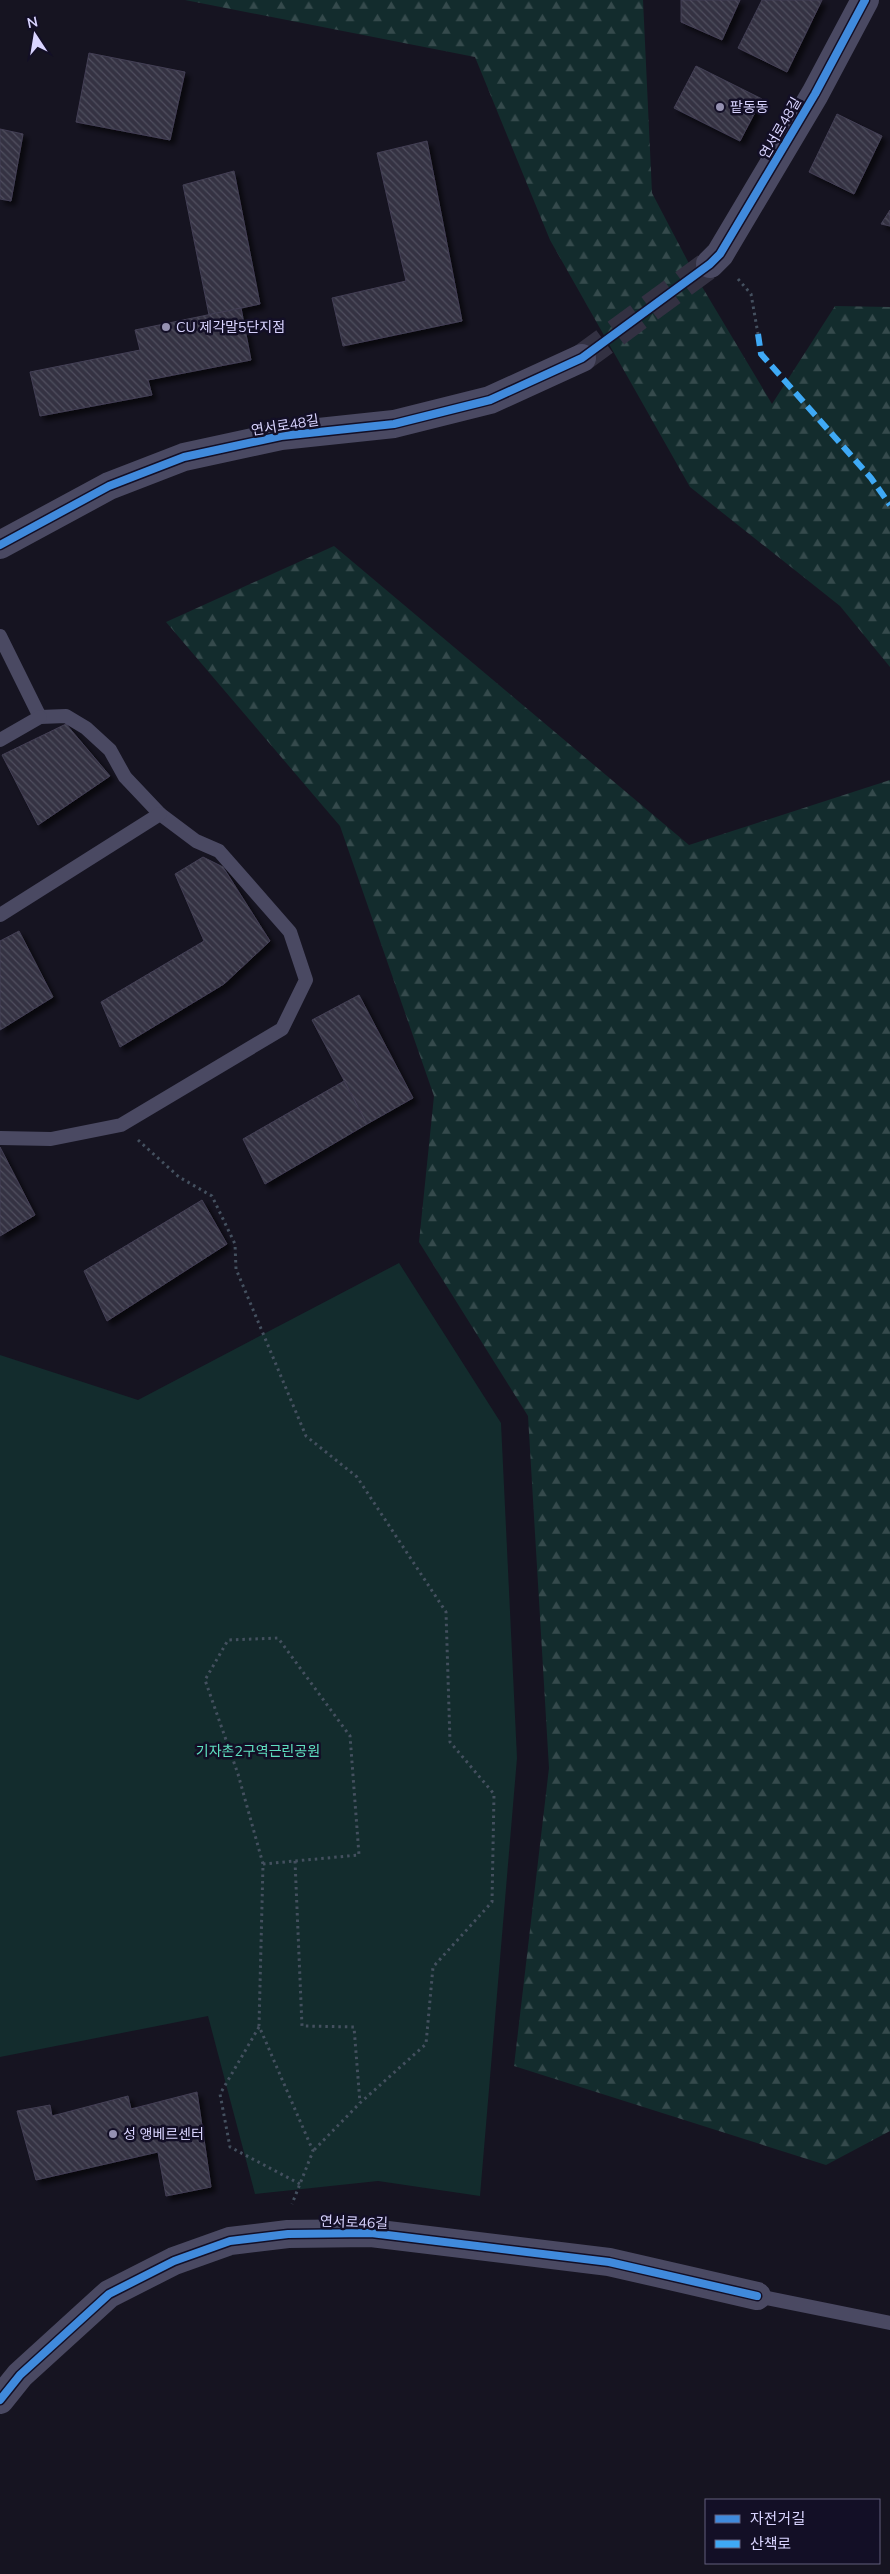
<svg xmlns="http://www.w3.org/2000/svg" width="890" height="2574" viewBox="0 0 890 2574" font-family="Mulish,'Noto Sans KR',sans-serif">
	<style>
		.green { fill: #132c2d }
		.forest { fill: url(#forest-firs) }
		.building { fill: url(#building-back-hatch); stroke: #433f54; filter: url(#shadow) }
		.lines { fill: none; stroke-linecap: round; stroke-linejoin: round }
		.minor-tunnel { stroke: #333142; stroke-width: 28; stroke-dasharray: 28 14; stroke-linecap: butt }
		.path { stroke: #44505f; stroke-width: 3; stroke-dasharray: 2.5 4; stroke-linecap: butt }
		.service { stroke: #4a4962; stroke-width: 14 }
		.minor { stroke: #4a4962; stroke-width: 28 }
		.quiet { stroke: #3fa9f5; stroke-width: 6; stroke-dasharray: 12 6; stroke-linecap: butt }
		.cycleway-casing { stroke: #130f26; stroke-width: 11 }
		.cycleway { stroke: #408adc; stroke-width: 8 }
		.poi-dot { fill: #9591b1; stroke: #130f26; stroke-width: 2 }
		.labels { text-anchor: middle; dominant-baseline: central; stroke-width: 5; stroke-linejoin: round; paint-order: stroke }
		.poi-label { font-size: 14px; fill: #d9d4ff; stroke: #130f26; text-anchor: start }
		.street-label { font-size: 14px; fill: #d9d4ff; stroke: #130f26 }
		.park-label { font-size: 14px; fill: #5fe0c0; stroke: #130f26 }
	</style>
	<defs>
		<pattern id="forest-firs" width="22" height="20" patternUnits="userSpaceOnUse" patternTransform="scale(1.25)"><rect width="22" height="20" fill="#132c2d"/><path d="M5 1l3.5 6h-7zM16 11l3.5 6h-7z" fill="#354a4c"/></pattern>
		<pattern id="building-back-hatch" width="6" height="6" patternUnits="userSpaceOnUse" patternTransform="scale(1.25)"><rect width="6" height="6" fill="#343243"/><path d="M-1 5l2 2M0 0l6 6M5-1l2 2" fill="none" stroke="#514f5f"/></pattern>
		<filter id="shadow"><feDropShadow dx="4.5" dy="4.5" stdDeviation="2.5" flood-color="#0009"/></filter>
	</defs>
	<rect width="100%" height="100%" fill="#161421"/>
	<polygon class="green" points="399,1263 501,1423 517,1758 480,2196 378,2181 255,2194 208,2016 0,2057 0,1355 138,1400"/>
	<g class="forest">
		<polygon points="185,0 643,0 652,193 695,275 772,404 835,306 890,307 890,667 840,606 690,487 550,240 475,57"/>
		<polygon points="334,546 689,845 890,780 890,2131 826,2165 514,2066 549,1768 528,1416 419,1242 434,1096 340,826 166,622"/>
	</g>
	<g class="building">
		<polygon points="681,0 740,0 722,40 681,22"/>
		<polygon points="762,0 822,0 787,72 738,48"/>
		<polygon points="89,53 185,72 170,140 76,122"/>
		<polygon points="696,66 762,99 740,141 674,108"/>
		<polygon points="837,114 882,136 854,194 809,172"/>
		<polygon points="0,129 23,134 11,201 0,199"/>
		<polygon points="427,141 462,321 343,346 332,298 406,281 377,153"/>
		<polygon points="234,171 260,304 209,315 183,185"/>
		<polygon points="890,210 890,226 881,224"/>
		<polygon points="241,308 251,360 148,380 152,395 40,416 30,372 140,350 135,330"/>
		<polygon points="66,724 110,776 38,825 2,755"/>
		<polygon points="203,857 223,867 270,941 224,984 120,1047 101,1002 204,941 175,874"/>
		<polygon points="19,931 53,997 0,1030 0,941"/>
		<polygon points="359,995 413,1098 367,1124 312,1020"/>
		<polygon points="344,1081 367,1124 265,1184 243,1139"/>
		<polygon points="0,1147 35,1215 0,1236"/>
		<polygon points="202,1200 227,1244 107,1321 84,1271"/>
		<polygon points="197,2092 211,2187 166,2196 158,2152 36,2180 17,2111 50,2105 52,2116 128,2096 131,2109"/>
	</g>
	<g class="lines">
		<polyline class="minor-tunnel" points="582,358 710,264"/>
		<g class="path">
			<polyline points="738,279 751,294 758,334"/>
			<polyline points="138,1140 179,1177 212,1196 235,1244 236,1269 306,1436 357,1477 446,1612 450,1742 494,1794 492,1902 433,1967 426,2044 360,2103 313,2151"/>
			<polyline points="295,1861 302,2026 354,2027 360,2103"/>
			<polyline points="263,1864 359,1855 350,1736 278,1638 228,1640 205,1680 238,1774 263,1864 259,2026 313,2151 292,2204"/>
			<polyline points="259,2027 220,2094 230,2147 300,2184"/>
		</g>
		<g class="service">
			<polyline points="0,636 40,717 66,716 86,728 110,750 125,777 160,814 196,841 219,851 290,932 306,980 282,1029 121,1125 51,1139 0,1138"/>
			<polyline points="0,740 40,717"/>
			<polyline points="0,915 160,814"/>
			<polyline points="757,2296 890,2323"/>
		</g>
		<g class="minor">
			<polyline points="710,264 720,254 815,94 865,0"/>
			<polyline points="0,545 109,486 184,457 281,436 394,424 490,400 582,358"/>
			<polyline points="0,2400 20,2375 109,2294 174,2261 230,2241 288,2234 371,2233 609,2262 757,2296"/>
		</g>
		<polyline class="quiet" points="758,334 761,354 871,478 890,505"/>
		<g class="cycleway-casing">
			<g id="cycleway">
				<polyline points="0,545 109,486 184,457 281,436 394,424 490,400 582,358 710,264 720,254 815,94 865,0"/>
				<polyline points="0,2400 20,2375 109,2294 174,2261 230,2241 288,2234 371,2233 609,2262 757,2296"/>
			</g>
		</g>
		<use href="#cycleway" class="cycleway"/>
	</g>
	<g class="poi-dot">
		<circle cx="720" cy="107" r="5"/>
		<circle cx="166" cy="327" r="5"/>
		<circle cx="113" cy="2134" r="5"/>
	</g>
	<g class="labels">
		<g class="poi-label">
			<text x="730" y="107">팥동동</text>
			<text x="176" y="327">CU 제각말5단지점</text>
			<text x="123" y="2134">성 앵베르센터</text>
		</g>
		<g class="street-label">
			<text transform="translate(780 128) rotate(-60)">연서로48길</text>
			<text transform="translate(285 425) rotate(-9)">연서로48길</text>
			<text transform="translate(354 2222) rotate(2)">연서로46길</text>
		</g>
		<g class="park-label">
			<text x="258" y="1751">기자촌2구역근린공원</text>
		</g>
	</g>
	<rect x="705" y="2499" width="175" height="65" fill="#130f26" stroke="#625e7d"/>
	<rect x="715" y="2515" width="25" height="8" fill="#408adc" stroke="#625e7d"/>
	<text x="750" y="2524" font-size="15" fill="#d9d4ff">자전거길</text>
	<rect x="715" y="2540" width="25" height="8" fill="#3fa9f5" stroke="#625e7d"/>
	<text x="750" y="2549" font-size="15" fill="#d9d4ff">산책로</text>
	<g transform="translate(35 35) rotate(348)" stroke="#130f26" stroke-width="4" paint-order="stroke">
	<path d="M0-4L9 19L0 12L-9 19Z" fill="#d9d4ff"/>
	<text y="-8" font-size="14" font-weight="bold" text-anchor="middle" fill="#d9d4ff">N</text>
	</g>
</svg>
